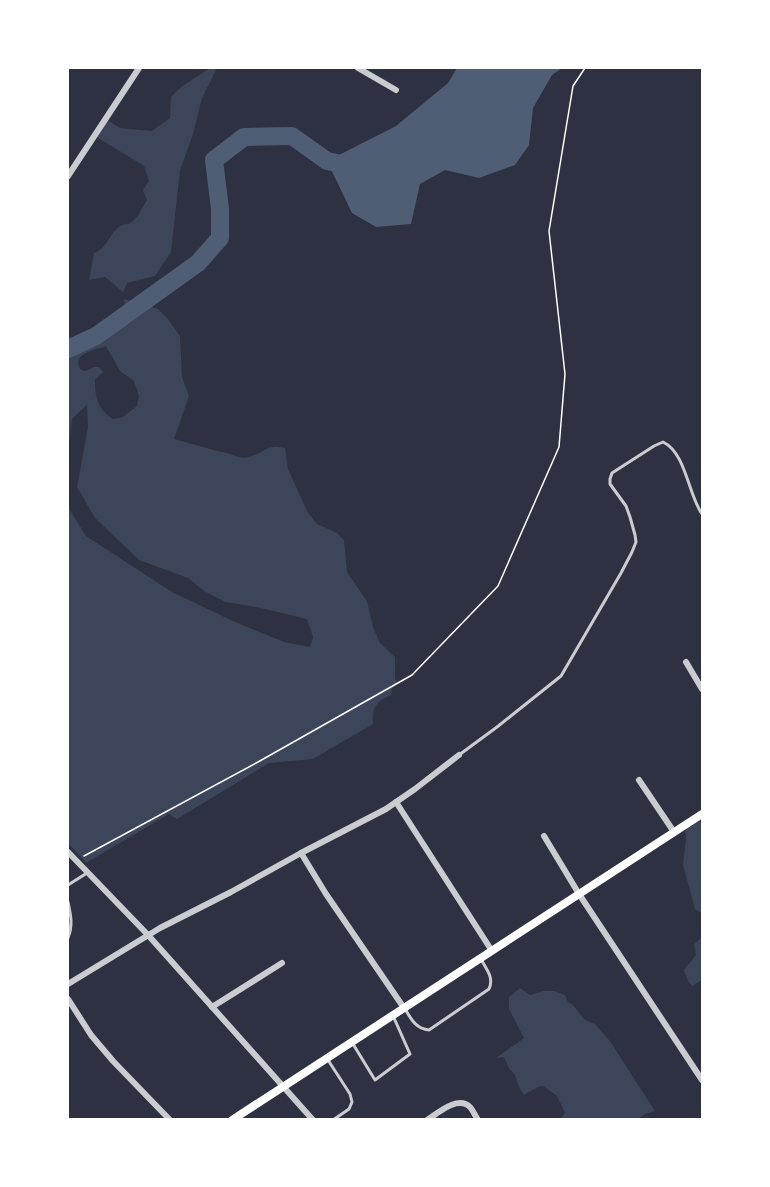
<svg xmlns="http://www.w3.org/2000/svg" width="770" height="1187" viewBox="0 0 770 1187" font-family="Overpass,sans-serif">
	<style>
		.green { fill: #3c4559; fill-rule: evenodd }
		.water { fill: #4f5d75 }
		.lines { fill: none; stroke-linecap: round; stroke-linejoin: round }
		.river { stroke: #4f5d75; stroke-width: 18 }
		.path { stroke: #fff; stroke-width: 1.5 }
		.service { stroke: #caccd0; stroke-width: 3 }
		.minor { stroke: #caccd0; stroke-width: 6 }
		.secondary { stroke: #fff; stroke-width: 8 }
	</style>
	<rect width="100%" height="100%" fill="#2d3142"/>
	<g class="green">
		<path d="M210,68H217L202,98L193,134L180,171L171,252L155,276L127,283L123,292L105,277L89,280L94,253C110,248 111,223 129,224L137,217L147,200L143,190L149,181L144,166L95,136L107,120L120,128L152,131L170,118L171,97L181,87Z"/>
		<path d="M124,299L158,309L168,319L180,336L182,377L189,396L174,439L221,452C230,452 239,460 249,457C266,452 264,444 285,448L288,469L307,511L317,524L337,533L344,540L347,572L367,601L373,627L380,643L395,657V678L397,683L392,689L391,695C376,702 372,707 373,724L313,759L269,763L177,819L169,814L86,863L68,843V507L86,536L172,592L233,621L284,642L310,647L313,637L307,619L256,607L225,602L204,591L188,578L139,560L95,518L77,487L88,427L87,405L72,419L68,449V360L74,354L109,336L126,310ZM106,346L120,371L134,381L139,396L137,406L123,417L113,419C98,409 95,398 95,380L103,372L99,367H94L85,371L80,369C72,353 95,350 106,346Z"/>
		<polygon points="702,814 702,913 695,909 683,865 686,837 685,826"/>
		<polygon points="702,937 702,980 692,986 688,981 684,970 696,955 694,944"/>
		<polygon points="520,988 530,995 543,991 554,991 565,995 568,1002 572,1004 585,1020 595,1024 610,1041 655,1111 645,1114 638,1119 560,1119 565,1113 557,1096 543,1086 538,1087 524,1095 519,1087 515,1075 509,1068 504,1057 496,1058 524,1038 509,1009 509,997"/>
	</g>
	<polygon class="water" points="457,68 562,68 552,75 533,108 529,145 515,165 479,178 445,170 420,184 411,224 376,227 352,213 327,161 396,126 448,83"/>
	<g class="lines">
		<polyline class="river" points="68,349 96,336 198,263 220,238 220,209 214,160 244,137 292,136 327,161 350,166"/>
		<polyline class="path" points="84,856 258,762 412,675 498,586 559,447 565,374 549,231 573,86 585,68"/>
		<g class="service">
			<path d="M459,755L497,727L561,676L621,573L632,552L636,542L635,535L630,517L626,506L610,484V479L612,473L654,446L663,442C686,453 688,494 702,514"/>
			<polyline points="68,885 87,873"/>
			<path d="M68,902C71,916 73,925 68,938"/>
			<path d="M405,1009C411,1019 416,1029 429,1030L489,989C494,978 487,970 482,961"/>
			<polyline points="353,1044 375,1080 410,1054 394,1018"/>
			<polyline points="328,1060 350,1094 352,1102 349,1109 333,1120"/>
		</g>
		<g class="minor">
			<polyline points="358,68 396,90"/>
			<polyline points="68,176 139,68"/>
			<polyline points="686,662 702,689"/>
			<polyline points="639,780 674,832"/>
			<polyline points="396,802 492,951"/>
			<polyline points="544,836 579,894 702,1080"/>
			<polyline points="68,852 148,935 313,1120"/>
			<polyline points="301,853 326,894 404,1008"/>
			<polyline points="68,984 160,928 231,892 301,853 386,809 415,789 459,755"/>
			<polyline points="68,999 91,1035 113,1061 170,1120"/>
			<polyline points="212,1007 282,963"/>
			<path d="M427,1120C438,1113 458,1095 470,1107C473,1110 475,1116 478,1120"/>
		</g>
		<polyline class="secondary" points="232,1120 702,814"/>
	</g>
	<rect width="770" height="1187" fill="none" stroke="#ffffff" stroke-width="138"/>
</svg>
